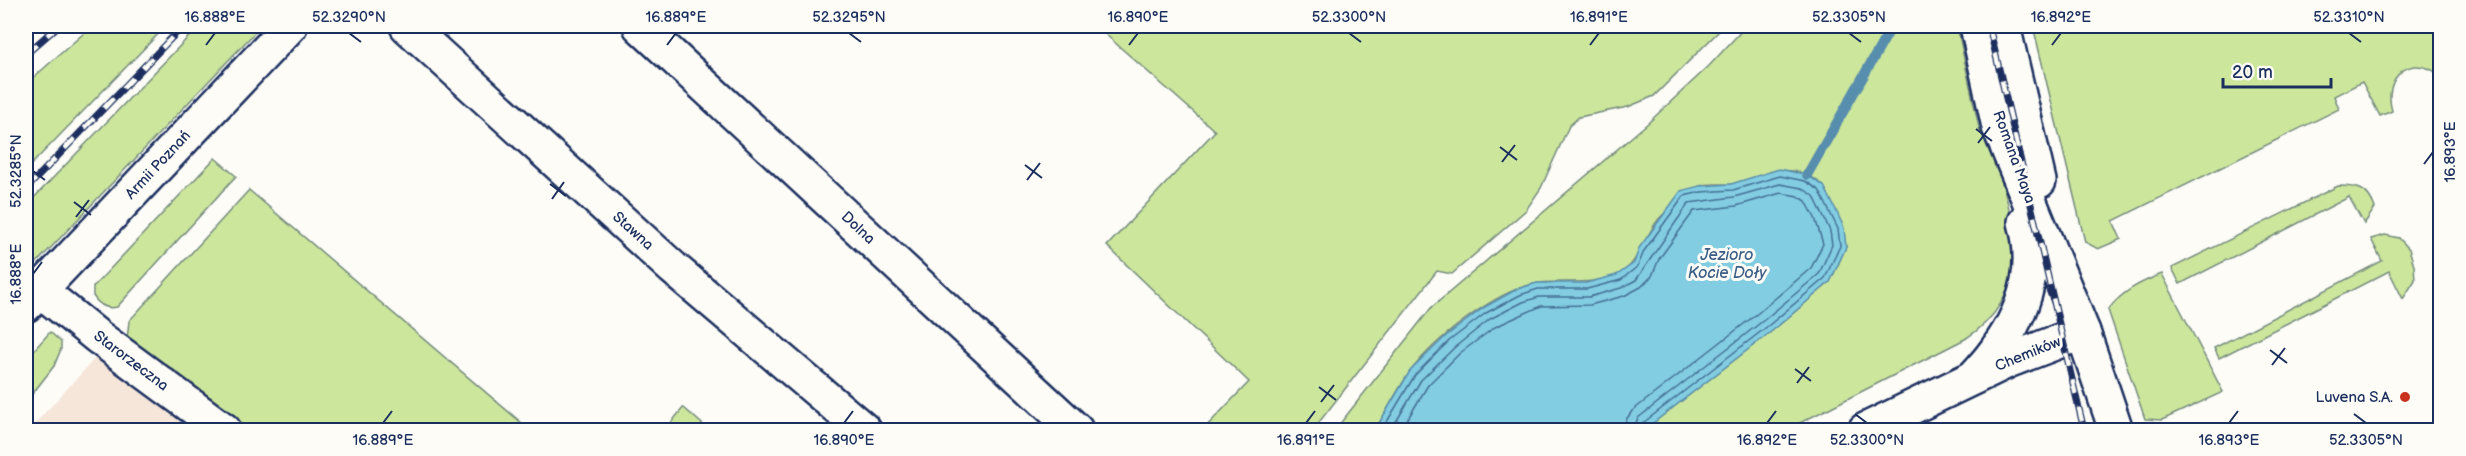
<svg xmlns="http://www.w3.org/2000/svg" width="2466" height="456" viewBox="0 0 2466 456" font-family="'Balsamiq Sans',sans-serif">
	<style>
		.built { fill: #f6e6da }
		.green { fill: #cce69c; stroke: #748a7d; stroke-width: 1.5 }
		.water { fill: #82cde2; stroke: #598ead; stroke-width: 1.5 }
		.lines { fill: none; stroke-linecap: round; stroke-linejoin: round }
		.shore { stroke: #446e93; stroke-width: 1.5 }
		.stream { stroke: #598ead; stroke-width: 10 }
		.minor-casing { stroke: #1b2f5e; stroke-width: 38 }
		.major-casing { stroke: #1b2f5e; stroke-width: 38 }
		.minor { stroke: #fdfcf7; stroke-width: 33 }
		.major { stroke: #fdfcf7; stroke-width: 33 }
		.rail-casing { stroke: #1b2f5e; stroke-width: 7 }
		.rail { stroke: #fdfcf7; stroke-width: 4.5; stroke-dasharray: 14; stroke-linecap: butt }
		.ticks { fill: none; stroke: #1b2f5e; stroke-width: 2 }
		.poi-dot { fill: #c8321e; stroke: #fdfcf7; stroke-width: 2 }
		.labels { text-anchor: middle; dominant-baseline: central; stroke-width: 6; stroke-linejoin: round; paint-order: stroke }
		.street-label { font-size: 15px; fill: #1b2f5e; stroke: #fdfcf7 }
		.poi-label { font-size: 15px; fill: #1b2f5e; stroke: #fdfcf7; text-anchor: end }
		.water-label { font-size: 16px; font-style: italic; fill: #3a5e86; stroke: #fdfcf7 }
		.neatline { fill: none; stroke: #1b2f5e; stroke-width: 2 }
		.ticks-label { font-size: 15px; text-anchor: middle; fill: #1b2f5e }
	</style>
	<rect width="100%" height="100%" fill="#fdfcf7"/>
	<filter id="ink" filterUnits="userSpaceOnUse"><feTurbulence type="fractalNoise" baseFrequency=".0167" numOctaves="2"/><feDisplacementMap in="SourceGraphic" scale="12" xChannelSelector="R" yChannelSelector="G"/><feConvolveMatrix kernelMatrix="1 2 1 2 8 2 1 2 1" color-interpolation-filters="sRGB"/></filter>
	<g filter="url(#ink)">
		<polygon class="built" points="99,354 201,430 29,430"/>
		<g class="green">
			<polygon points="92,26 166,26 26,170 26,84"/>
			<polygon points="199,26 261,26 26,274 26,206"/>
			<polygon points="1096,26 1724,26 1654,96 1628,107 1579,117 1569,126 1541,188 1526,210 1452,274 1437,271 1313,430 1203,430 1249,382 1107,246 1215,131"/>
			<path d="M1746,26H1957L1980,132L1987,130C2007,203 2046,287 1965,339L1786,430H1644L1772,331L1830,282L1846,247C1841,233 1831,192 1821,184C1790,157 1765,179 1732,184C1722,185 1709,182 1700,186C1691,190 1664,213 1658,220C1645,236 1637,266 1619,274C1593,286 1566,280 1539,283C1497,289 1435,339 1410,372C1397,390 1387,411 1375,430H1335L1431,308L1648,123L1709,66Z"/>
			<path d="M2033,26H2440V75C2411,52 2382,77 2392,111L2380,116L2362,82L2334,96L2339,109L2113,221L2121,239L2098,249L2085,242Z"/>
			<path d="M215,158L236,176L117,307C106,310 99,305 93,296V287Z"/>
			<path d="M2338,186C2358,186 2368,188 2375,208L2364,224L2349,197L2180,284L2172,268Z"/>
			<polygon points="249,190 530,430 244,430 144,356 127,339 129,321"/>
			<polygon points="2385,235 2399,238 2409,249 2414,265 2415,280 2403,299 2389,271 2219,358 2214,348 2382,261 2371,239"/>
			<path d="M2162,274L2223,392L2162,420L2145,419L2108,310C2122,291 2141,282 2162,274Z"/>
			<polygon points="50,332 61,342 61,349 54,366 26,402 26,359"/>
			<polygon points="683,408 684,408 709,430 665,430"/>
		</g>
		<polygon class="water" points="1779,169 1807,175 1824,186 1835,208 1844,228 1846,247 1830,282 1772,331 1644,430 1375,430 1410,371 1446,336 1483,308 1517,289 1537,283 1586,283 1617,275 1634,263 1639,248 1681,191 1700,186 1731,184"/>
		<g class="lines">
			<g class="shore">
				<polyline points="1382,430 1415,375 1449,341 1486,313 1520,295 1538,289 1587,289 1621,280 1638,266 1644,251 1684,196 1701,192 1733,190 1780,176 1805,181 1819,190 1838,229 1840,246 1825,278 1768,326 1643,423 1641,430"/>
				<polyline points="1391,430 1421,380 1455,347 1490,319 1523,302 1539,297 1589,297 1621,288 1636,280 1689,203 1734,197 1780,184 1802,188 1814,196 1830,231 1832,245 1819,274 1764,320 1638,418 1633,430"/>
				<polyline points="1401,430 1428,385 1460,353 1495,327 1541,306 1590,305 1624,296 1641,287 1652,276 1659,259 1694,211 1736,206 1781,193 1798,196 1806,201 1815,218 1823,244 1811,268 1758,313 1632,411 1626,420 1624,430"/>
			</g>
			<polyline class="stream" points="1807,175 1892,26"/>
			<g class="minor-casing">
				<g id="minor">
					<polyline points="407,26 673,268 864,430"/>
					<polyline points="640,26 1076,430"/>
					<polyline points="1977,26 1999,127 2083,332 2116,430"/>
					<polyline points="2003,26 2039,181"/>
					<polyline points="40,290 98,337 224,430"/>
					<path d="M1974,377C2015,333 2042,282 2025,222"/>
					<polyline points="1865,430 2010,360 2083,332"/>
				</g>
			</g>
			<g class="major-casing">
				<polyline id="major" points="26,305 290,26"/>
			</g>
			<use href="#minor" class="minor"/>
			<use href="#major" class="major"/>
			<g class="rail-casing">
				<g id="rail">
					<polyline points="1989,26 2084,430"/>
					<polyline points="26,54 58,26"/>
					<polyline points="26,189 183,26"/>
				</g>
			</g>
			<use href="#rail" class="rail"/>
		</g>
	</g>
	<path class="ticks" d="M349,33L361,42M849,33L861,42M1349,33L1361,42M1849,33L1861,42M2349,33L2361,42M206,45L215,33M667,45L676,33M1129,45L1138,33M1590,45L1599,33M2052,45L2061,33M1976,129L1992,141M1978,143L1990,127M1500,147L1517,160M1502,162L1515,145M2424,164L2433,152M1025,165L1042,178M33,171L45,180M1027,180L1040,163M550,184L566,196M552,199L564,182M74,202L91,215M76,217L89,200M33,274L42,262M2270,350L2287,363M2272,365L2285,348M1795,369L1811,381M1797,383L1809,367M1319,387L1336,400M1321,402L1334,385M1855,414L1867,423M2354,414L2366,423M383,423L392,411M844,423L853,411M1306,423L1315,411M1767,423L1776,411M2229,423L2238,411"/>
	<circle class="poi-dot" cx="2405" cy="397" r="6"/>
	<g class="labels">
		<g class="street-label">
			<text transform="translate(2014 157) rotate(70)">Romana Maya</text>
			<text transform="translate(158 165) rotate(-47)">Armii Poznań</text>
			<text transform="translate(858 228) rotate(43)">Dolna</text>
			<text transform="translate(633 231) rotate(42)">Stawna</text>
			<text transform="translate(2028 354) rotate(-22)">Chemików</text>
			<text transform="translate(131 361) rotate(37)">Starorzeczna</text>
		</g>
		<g class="poi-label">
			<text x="2393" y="397">Luvena S.A.</text>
		</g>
		<g class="water-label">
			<text x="1727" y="255">Jezioro<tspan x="1727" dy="18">Kocie Doły</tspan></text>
		</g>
	</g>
	<rect width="2466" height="456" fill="none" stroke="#fdfcf7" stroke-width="66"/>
	<path d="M2223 78v9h108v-9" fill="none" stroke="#1b2f5e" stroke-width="3"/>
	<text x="2232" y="78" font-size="18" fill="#1b2f5e" stroke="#fdfcf7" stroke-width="4.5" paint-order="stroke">20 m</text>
	<rect x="33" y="33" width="2400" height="390" class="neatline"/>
	<g class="ticks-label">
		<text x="215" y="22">16.888°E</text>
		<text x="349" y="22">52.3290°N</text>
		<text x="676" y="22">16.889°E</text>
		<text x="849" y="22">52.3295°N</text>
		<text x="1138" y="22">16.890°E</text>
		<text x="1349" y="22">52.3300°N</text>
		<text x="1599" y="22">16.891°E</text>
		<text x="1849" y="22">52.3305°N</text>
		<text x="2061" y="22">16.892°E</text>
		<text x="2349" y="22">52.3310°N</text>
		<text transform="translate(2450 152) rotate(-90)" y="5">16.893°E</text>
		<text transform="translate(16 171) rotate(-90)" y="5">52.3285°N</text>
		<text transform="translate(16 274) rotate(-90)" y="5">16.888°E</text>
		<text x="383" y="445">16.889°E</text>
		<text x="844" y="445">16.890°E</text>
		<text x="1306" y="445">16.891°E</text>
		<text x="1767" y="445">16.892°E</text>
		<text x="1867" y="445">52.3300°N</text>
		<text x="2229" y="445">16.893°E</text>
		<text x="2366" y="445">52.3305°N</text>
	</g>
</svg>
